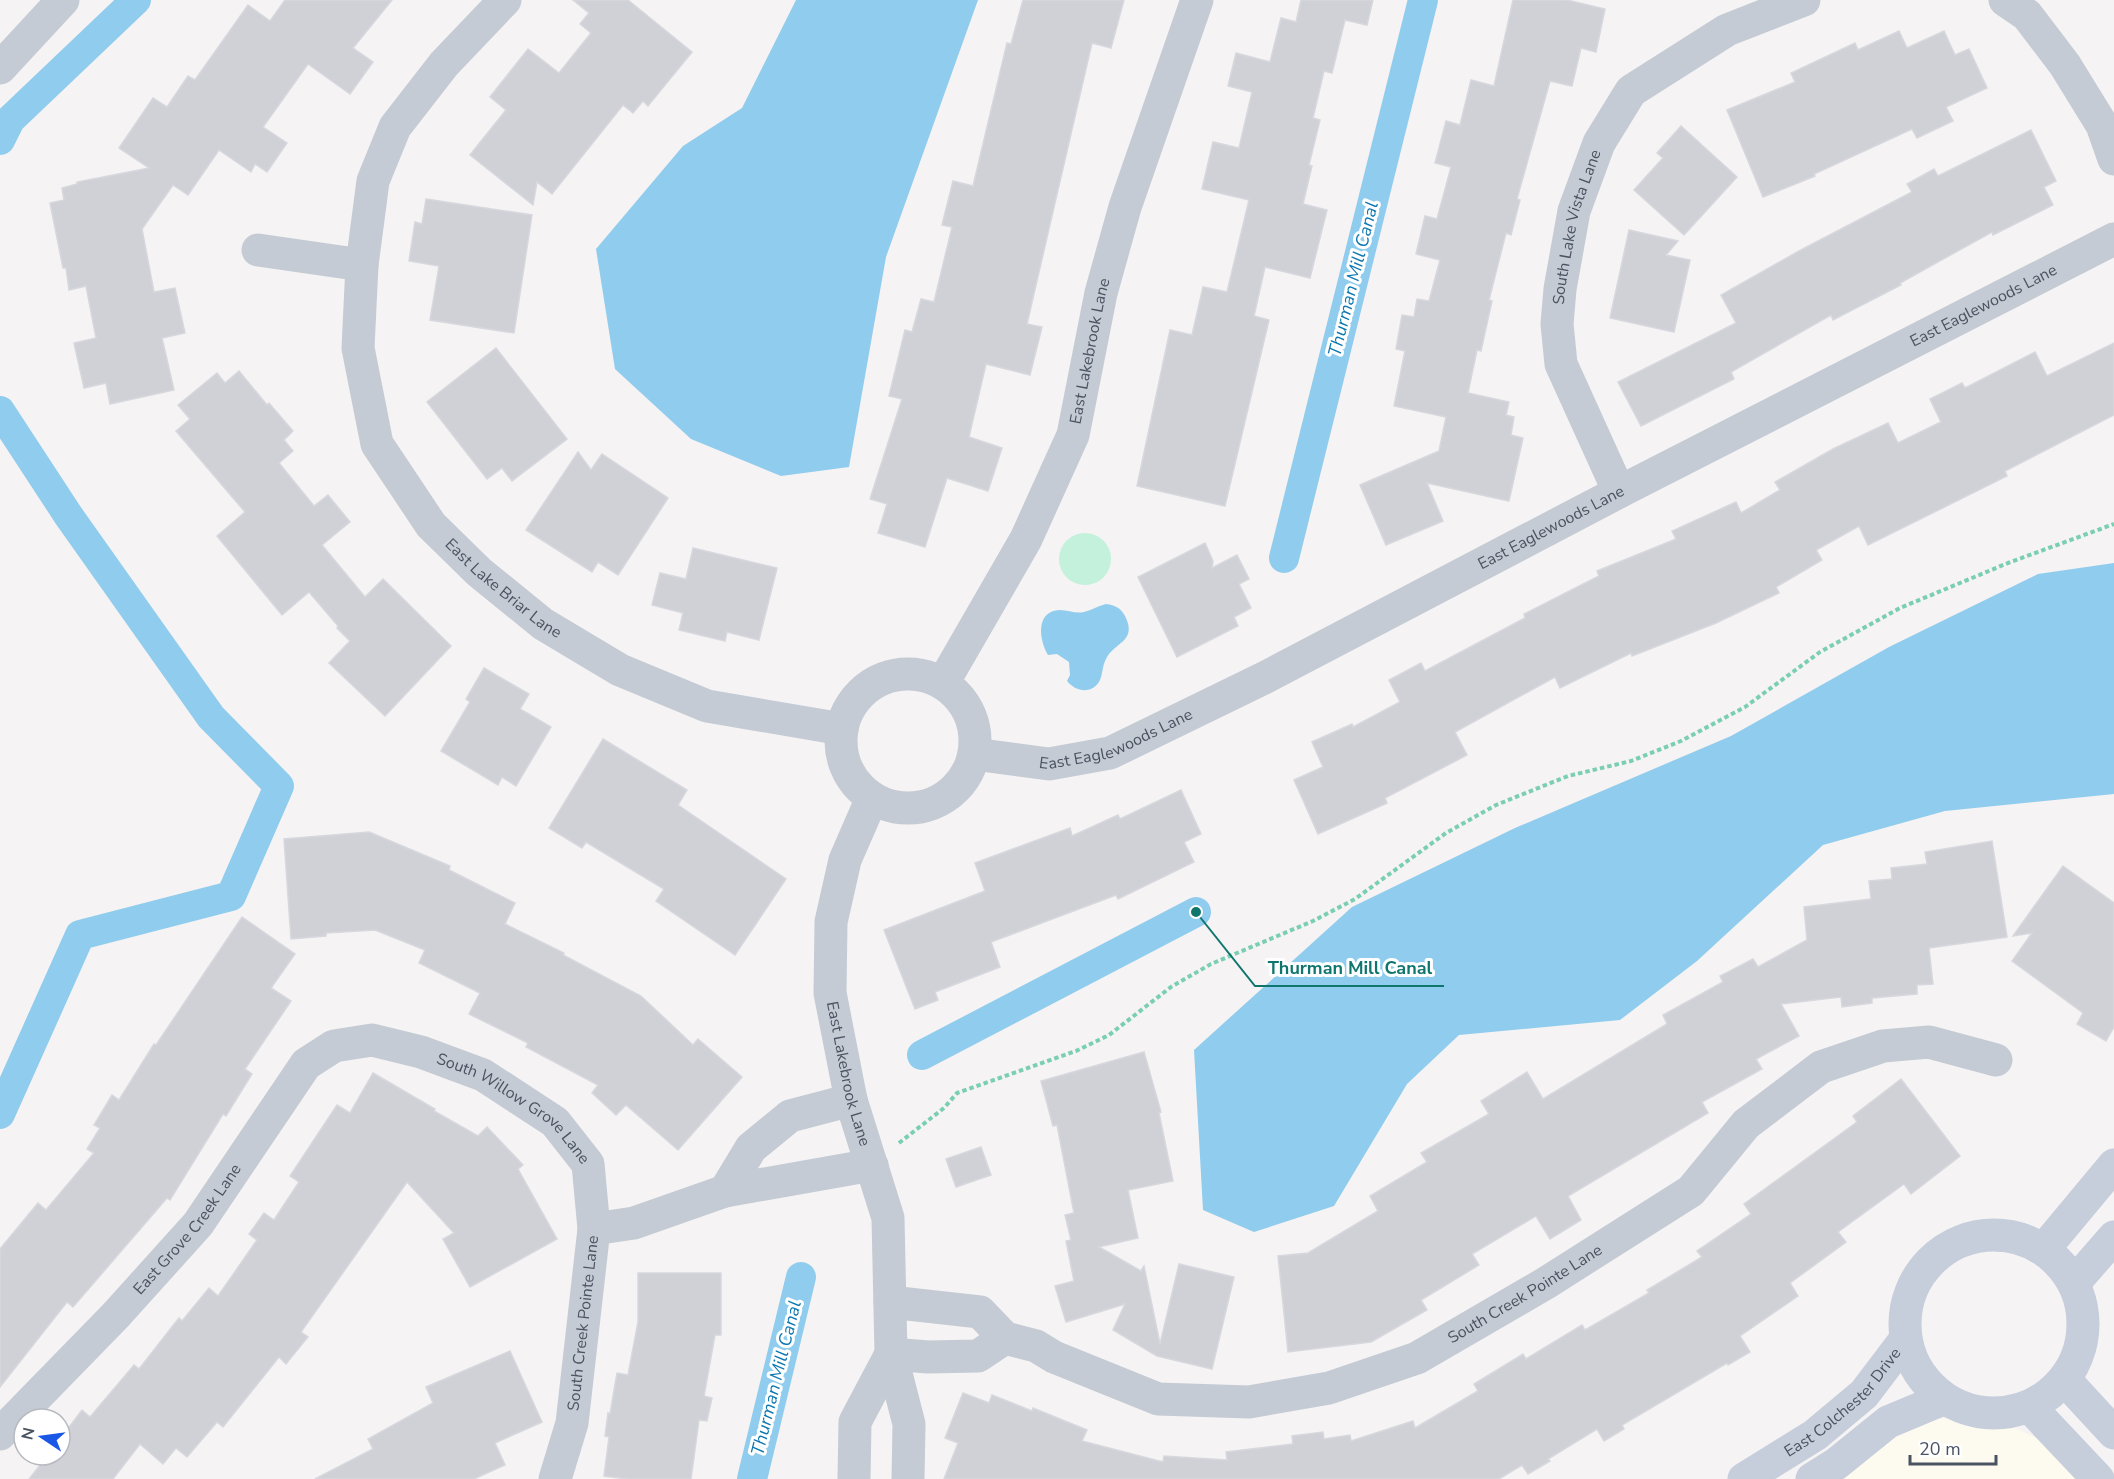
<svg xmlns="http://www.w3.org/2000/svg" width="2114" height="1479" viewBox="0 0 2114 1479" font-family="'Nunito Sans',sans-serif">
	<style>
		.commercial { fill: #fdfbef }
		.green { fill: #c3f1db }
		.water { fill: #90cced }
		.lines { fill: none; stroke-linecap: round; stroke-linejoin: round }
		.canal { stroke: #90cced; stroke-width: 30 }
		.building { fill: #cfd1d7; stroke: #d7d8de; stroke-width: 1.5 }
		.path { stroke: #7acfb2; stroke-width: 4; stroke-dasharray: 4.5 3; stroke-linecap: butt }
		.street { stroke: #c4cbd4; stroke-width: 33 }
		.secondary { stroke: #c6cddb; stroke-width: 33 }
		.labels { text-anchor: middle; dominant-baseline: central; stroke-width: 6; stroke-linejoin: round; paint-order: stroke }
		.street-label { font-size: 16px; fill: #4a5361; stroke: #fff }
		.water-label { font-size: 18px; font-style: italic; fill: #0c77b1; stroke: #fff }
		.leader { fill: none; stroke: #0f766e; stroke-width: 2 }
		.callout-dot { fill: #0f766e; stroke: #fff; stroke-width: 2 }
		.callout-label { font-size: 18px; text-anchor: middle; font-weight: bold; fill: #0f766e; stroke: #fff; stroke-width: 6; stroke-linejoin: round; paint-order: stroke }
	</style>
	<rect width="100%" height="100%" fill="#f5f3f3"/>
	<polygon class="commercial" points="1963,1418 2015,1428 2058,1448 2088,1479 1837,1479 1892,1435 1931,1419"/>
	<circle class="green" cx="1085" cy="559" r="26"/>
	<g class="water">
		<polygon points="796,0 978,0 886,257 849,467 781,476 691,439 615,369 596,249 683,146 742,108"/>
		<polygon points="2114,563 2114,794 1945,811 1823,845 1697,961 1620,1020 1459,1035 1407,1084 1334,1206 1254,1232 1203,1210 1194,1050 1352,907 1515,828 1731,736 1889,647 2038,574"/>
		<path d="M1106,604C1115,605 1121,608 1125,616C1138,642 1114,642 1106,659C1102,666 1103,675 1099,682C1090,695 1075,691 1067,681L1070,675L1069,662L1057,654L1048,655C1039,640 1035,611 1060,610C1068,610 1076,614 1084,612C1092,610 1098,606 1106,604Z"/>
	</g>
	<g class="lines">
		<g class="canal">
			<polyline points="0,140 10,120 136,0"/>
			<polyline points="0,411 68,515 211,717 279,786 231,896 80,935 0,1114"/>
			<polyline points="1284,558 1423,0"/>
			<polyline points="922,1055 1196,912"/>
			<polyline points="752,1479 801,1277"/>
		</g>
	</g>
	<g class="building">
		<polygon points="285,0 392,0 353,48 373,62 350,94 308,64 263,127 287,143 267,172 255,164 251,172 219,150 188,195 173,185 142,229 154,292 175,288 185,333 162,338 174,390 110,404 106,383 84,388 74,343 96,338 86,286 69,290 66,268 63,268 50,203 64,200 62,188 77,184 77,182 149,168 119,148 153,98 167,107 188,76 195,80 248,5 270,21"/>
		<polygon points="573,0 628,0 692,52 648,106 643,101 633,113 623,105 552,194 537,182 533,205 470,155 506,110 490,97 528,49 559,73 591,33 580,24 589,13"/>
		<polygon points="1023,0 1124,0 1111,48 1092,43 1027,324 1042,327 1030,375 986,364 969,437 1002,448 988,491 947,478 925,547 878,533 887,504 870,499 902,399 889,396 905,330 912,332 921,299 934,302 952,227 942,225 953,181 973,186 1007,43 1011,44"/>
		<polygon points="1301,0 1373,0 1367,25 1345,20 1332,73 1324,71 1313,118 1320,120 1309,165 1312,166 1303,204 1327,210 1310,278 1265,267 1254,316 1269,320 1225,506 1137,486 1170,330 1192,335 1203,287 1227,292 1249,200 1202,189 1213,142 1239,148 1252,92 1228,86 1236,53 1270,62 1281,18 1296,22"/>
		<polygon points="1513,0 1567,0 1605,9 1596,52 1581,48 1572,86 1550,81 1517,199 1520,200 1511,235 1506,233 1489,300 1492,301 1481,351 1477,350 1468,393 1509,402 1506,415 1514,417 1511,435 1523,438 1509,501 1427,483 1443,521 1386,545 1360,485 1439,451 1446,417 1394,406 1405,351 1396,349 1402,315 1414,317 1417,299 1429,301 1440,260 1416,254 1425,216 1437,219 1451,167 1435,163 1446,121 1460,125 1471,80 1494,86"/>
		<polygon points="1899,31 1907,48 1944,31 1955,55 1969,49 1987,88 1946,107 1953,121 1917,138 1912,129 1814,174 1815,176 1763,197 1727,110 1795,82 1791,73 1855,43 1858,50"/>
		<polygon points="1681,126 1737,177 1684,235 1634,190 1663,158 1657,153"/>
		<polygon points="2031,130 2056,181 2044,187 2053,205 1993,235 1992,232 1900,283 1901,285 1833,320 1831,315 1731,372 1734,379 1641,426 1618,382 1736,323 1721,295 1799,251 1912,192 1907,184 1934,169 1938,176"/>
		<polygon points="426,199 532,215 514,333 430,320 439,266 409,261 415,222 422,224"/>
		<polygon points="1629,230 1678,241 1666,255 1690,260 1674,332 1610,318"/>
		<polygon points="2114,343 2114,415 2005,471 2007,476 1868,545 1859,526 1816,550 1822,560 1776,587 1779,593 1716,623 1632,656 1631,653 1560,688 1555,677 1455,732 1467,755 1385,798 1387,803 1318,834 1294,780 1323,767 1312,742 1352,724 1353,727 1400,702 1389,680 1421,663 1425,671 1525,618 1524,614 1599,576 1597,571 1676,539 1672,531 1736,502 1741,513 1780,490 1775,482 1833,449 1888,423 1898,443 1941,422 1930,399 1962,383 1965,388 2035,352 2047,376"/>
		<polygon points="496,348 567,439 512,481 502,468 487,479 427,402"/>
		<polygon points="239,371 267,405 269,403 293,431 284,440 293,451 279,463 314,506 328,495 350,522 322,545 365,597 383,579 451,646 385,716 329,663 350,641 337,628 338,626 309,592 282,615 217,536 245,512 176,431 190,419 178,405 217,373 225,383"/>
		<polygon points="578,452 591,470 602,454 668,498 618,575 598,562 592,572 526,530"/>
		<polygon points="1205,543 1213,561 1212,568 1237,555 1249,579 1239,584 1251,608 1234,617 1238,626 1177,657 1138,577"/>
		<polygon points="693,548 777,568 759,640 727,632 725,641 679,630 683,613 652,605 660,573 686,579"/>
		<polygon points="484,668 529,694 520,709 551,727 516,786 502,777 498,785 441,751 470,702 466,699"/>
		<polygon points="603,739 687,790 678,805 786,879 735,955 656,901 664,889 586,842 582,848 549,828"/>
		<polygon points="1181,790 1201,834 1184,842 1194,862 1118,899 1116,895 991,942 1000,967 935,992 938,1000 915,1009 884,930 985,891 975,863 1070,828 1072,836 1118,815 1120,819"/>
		<polygon points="369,832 450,866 449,870 515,903 505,924 564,953 563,955 641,996 693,1045 698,1039 742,1077 678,1150 626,1105 616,1115 592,1093 598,1085 526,1047 528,1043 469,1014 480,993 419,963 425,950 375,930 326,933 326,936 291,939 284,839"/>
		<polygon points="1992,841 2007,937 1929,948 1933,984 1917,985 1917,994 1872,998 1872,1003 1842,1007 1841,997 1781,1004 1799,1036 1756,1059 1762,1069 1702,1102 1708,1113 1568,1196 1581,1220 1550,1239 1536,1216 1472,1254 1479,1265 1421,1300 1427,1310 1371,1342 1288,1352 1278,1256 1308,1253 1378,1211 1370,1196 1427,1162 1421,1153 1489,1114 1481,1101 1527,1072 1543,1099 1667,1024 1663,1015 1723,982 1720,976 1753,959 1758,967 1807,940 1804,907 1871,899 1869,881 1892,879 1891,868 1927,864 1925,852"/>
		<polygon points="2063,866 2114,903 2114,1027 2106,1041 2077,1024 2083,1013 2012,961 2032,933 2013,936"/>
		<polygon points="242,917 295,954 271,988 291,1001 245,1069 252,1074 226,1116 223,1114 170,1200 167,1198 73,1307 67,1302 0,1387 0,1249 38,1203 46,1210 94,1153 87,1149 100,1128 94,1125 112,1095 119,1100 154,1044 156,1045"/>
		<polygon points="1144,1052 1161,1112 1159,1113 1173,1181 1128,1190 1138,1238 1099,1247 1141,1271 1144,1266 1160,1344 1179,1264 1234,1277 1212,1369 1157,1356 1113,1330 1125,1304 1066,1322 1055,1286 1074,1281 1066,1241 1071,1240 1065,1215 1074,1213 1057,1125 1053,1126 1041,1081"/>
		<polygon points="373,1073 435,1109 434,1111 478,1136 487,1127 523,1165 518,1169 557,1239 470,1287 443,1239 454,1233 407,1182 301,1332 308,1337 286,1364 279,1357 223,1427 217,1422 187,1457 176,1448 163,1464 140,1444 113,1479 29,1479 48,1455 60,1455 60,1439 82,1410 90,1417 134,1365 139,1369 179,1318 182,1321 209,1288 218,1296 257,1240 249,1234 264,1213 274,1220 299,1182 290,1176 337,1105 350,1113"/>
		<polygon points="1901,1079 1960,1156 1911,1194 1904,1184 1838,1232 1846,1242 1790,1283 1798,1296 1740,1336 1750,1352 1728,1365 1727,1363 1622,1425 1624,1429 1604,1441 1597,1429 1548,1459 1550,1461 1528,1474 1522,1465 1499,1479 944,1479 958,1443 945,1438 963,1393 989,1403 992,1395 1032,1411 1033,1408 1087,1430 1082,1441 1163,1462 1164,1456 1227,1460 1226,1452 1293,1444 1292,1436 1323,1432 1324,1439 1350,1435 1351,1441 1413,1421 1415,1428 1478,1391 1474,1384 1523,1354 1526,1359 1582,1325 1585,1330 1649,1293 1647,1290 1702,1257 1697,1251 1751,1214 1744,1204 1857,1122 1853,1116"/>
		<polygon points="981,1147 991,1175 956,1187 946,1159"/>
		<polygon points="638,1273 721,1273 721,1335 715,1335 704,1396 712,1398 707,1421 699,1420 691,1479 627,1479 604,1476 609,1437 605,1436 608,1413 610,1414 617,1373 628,1375 638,1322"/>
		<polygon points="510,1351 542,1422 495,1443 505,1465 474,1479 315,1479 373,1449 368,1439 433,1403 426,1387"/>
	</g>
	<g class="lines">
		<polyline class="path" points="899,1143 944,1108 957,1093 1076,1051 1109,1035 1171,987 1211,964 1313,921 1355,899 1446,833 1496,805 1568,776 1631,761 1681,741 1745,707 1820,652 1900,608 2008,563 2114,524"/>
		<g class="street">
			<path id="s1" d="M505,0L444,64L395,127L373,181L362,265L358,348L377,444L431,525L479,572L543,624L620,670L707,706L842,729"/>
			<polyline points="2005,0 2027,15 2065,65 2102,125 2114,159"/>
			<polyline points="0,68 63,0"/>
			<polyline points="258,250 362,265"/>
			<path id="s2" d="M1619,492L1561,364L1557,324L1560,289L1574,211L1599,143L1631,91L1727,30L1804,0"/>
			<circle cx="908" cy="741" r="67"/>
			<path id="s3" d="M943,683L1026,539L1073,435L1101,293L1125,207L1197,0"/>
			<path id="s4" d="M974,754L1049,764L1110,753L1268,676L1619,492L2114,239"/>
			<path id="s5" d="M872,798L845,860L831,922L830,993L851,1100L888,1218L891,1354L909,1424L908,1479"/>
			<polyline points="851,1100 790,1116 751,1148 725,1191 872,1165"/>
			<polyline points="890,1302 980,1312 1005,1338 978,1356 928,1357 891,1354"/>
			<path id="s6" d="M1005,1338L1036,1346L1054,1357L1158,1399L1249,1402L1329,1388L1417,1358L1546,1283L1691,1191L1746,1124L1821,1067L1883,1046L1929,1042L1996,1060"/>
			<path id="s7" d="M0,1434L116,1315L198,1224L306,1064L334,1046L372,1040L421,1052L483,1075L555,1122L588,1164L594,1229"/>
			<path id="s8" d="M555,1479L572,1423L594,1229L634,1223L725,1191"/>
			<polyline points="854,1479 855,1422 891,1354"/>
		</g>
		<g class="secondary">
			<circle cx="1994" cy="1324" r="89"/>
			<polyline points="2044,1249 2114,1165"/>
			<polyline points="2074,1283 2114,1237"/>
			<polyline points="2065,1380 2114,1433"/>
			<polyline points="2030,1407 2098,1479"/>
			<path id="s9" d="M1744,1479L1815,1435L1864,1394L1905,1340"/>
			<polyline points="1812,1479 1836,1464 1888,1422 1943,1399"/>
		</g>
	</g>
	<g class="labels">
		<g class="street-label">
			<text stroke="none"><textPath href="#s2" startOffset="280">South Lake Vista Lane</textPath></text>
			<text stroke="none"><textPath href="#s4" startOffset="1119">East Eaglewoods Lane</textPath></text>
			<text stroke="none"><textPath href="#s3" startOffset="366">East Lakebrook Lane</textPath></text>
			<text stroke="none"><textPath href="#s4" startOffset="633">East Eaglewoods Lane</textPath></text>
			<text stroke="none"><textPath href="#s1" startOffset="686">East Lake Briar Lane</textPath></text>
			<text stroke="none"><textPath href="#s4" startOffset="147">East Eaglewoods Lane</textPath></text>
			<text stroke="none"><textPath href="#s5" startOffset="285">East Lakebrook Lane</textPath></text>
			<text stroke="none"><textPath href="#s7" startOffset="714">South Willow Grove Lane</textPath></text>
			<text stroke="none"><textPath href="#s7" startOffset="278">East Grove Creek Lane</textPath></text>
			<text stroke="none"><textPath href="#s6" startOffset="556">South Creek Pointe Lane</textPath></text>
			<text stroke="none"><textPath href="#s8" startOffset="159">South Creek Pointe Lane</textPath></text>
			<text stroke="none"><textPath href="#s9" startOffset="126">East Colchester Drive</textPath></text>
		</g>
		<g class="water-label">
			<text transform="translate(1353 279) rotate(-76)">Thurman Mill Canal</text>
			<text transform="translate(776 1378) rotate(-76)">Thurman Mill Canal</text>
		</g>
	</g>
	<path class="leader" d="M1196 912L1255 986H1444"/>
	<circle class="callout-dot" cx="1196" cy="912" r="6"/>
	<g class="callout-label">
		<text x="1350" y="974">Thurman Mill Canal</text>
	</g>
	<g transform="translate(42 1437) rotate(283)"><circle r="28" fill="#ffffff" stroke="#b7bac0" stroke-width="1.5"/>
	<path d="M0-4.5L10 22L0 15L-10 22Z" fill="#1b57e6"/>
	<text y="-9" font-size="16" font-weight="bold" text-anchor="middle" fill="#4a5361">N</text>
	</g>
	<path d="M1910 1455v9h86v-9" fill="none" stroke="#4a5361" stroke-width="3"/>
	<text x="1919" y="1455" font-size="18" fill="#4a5361" stroke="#ffffff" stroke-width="4.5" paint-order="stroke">20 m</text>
</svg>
